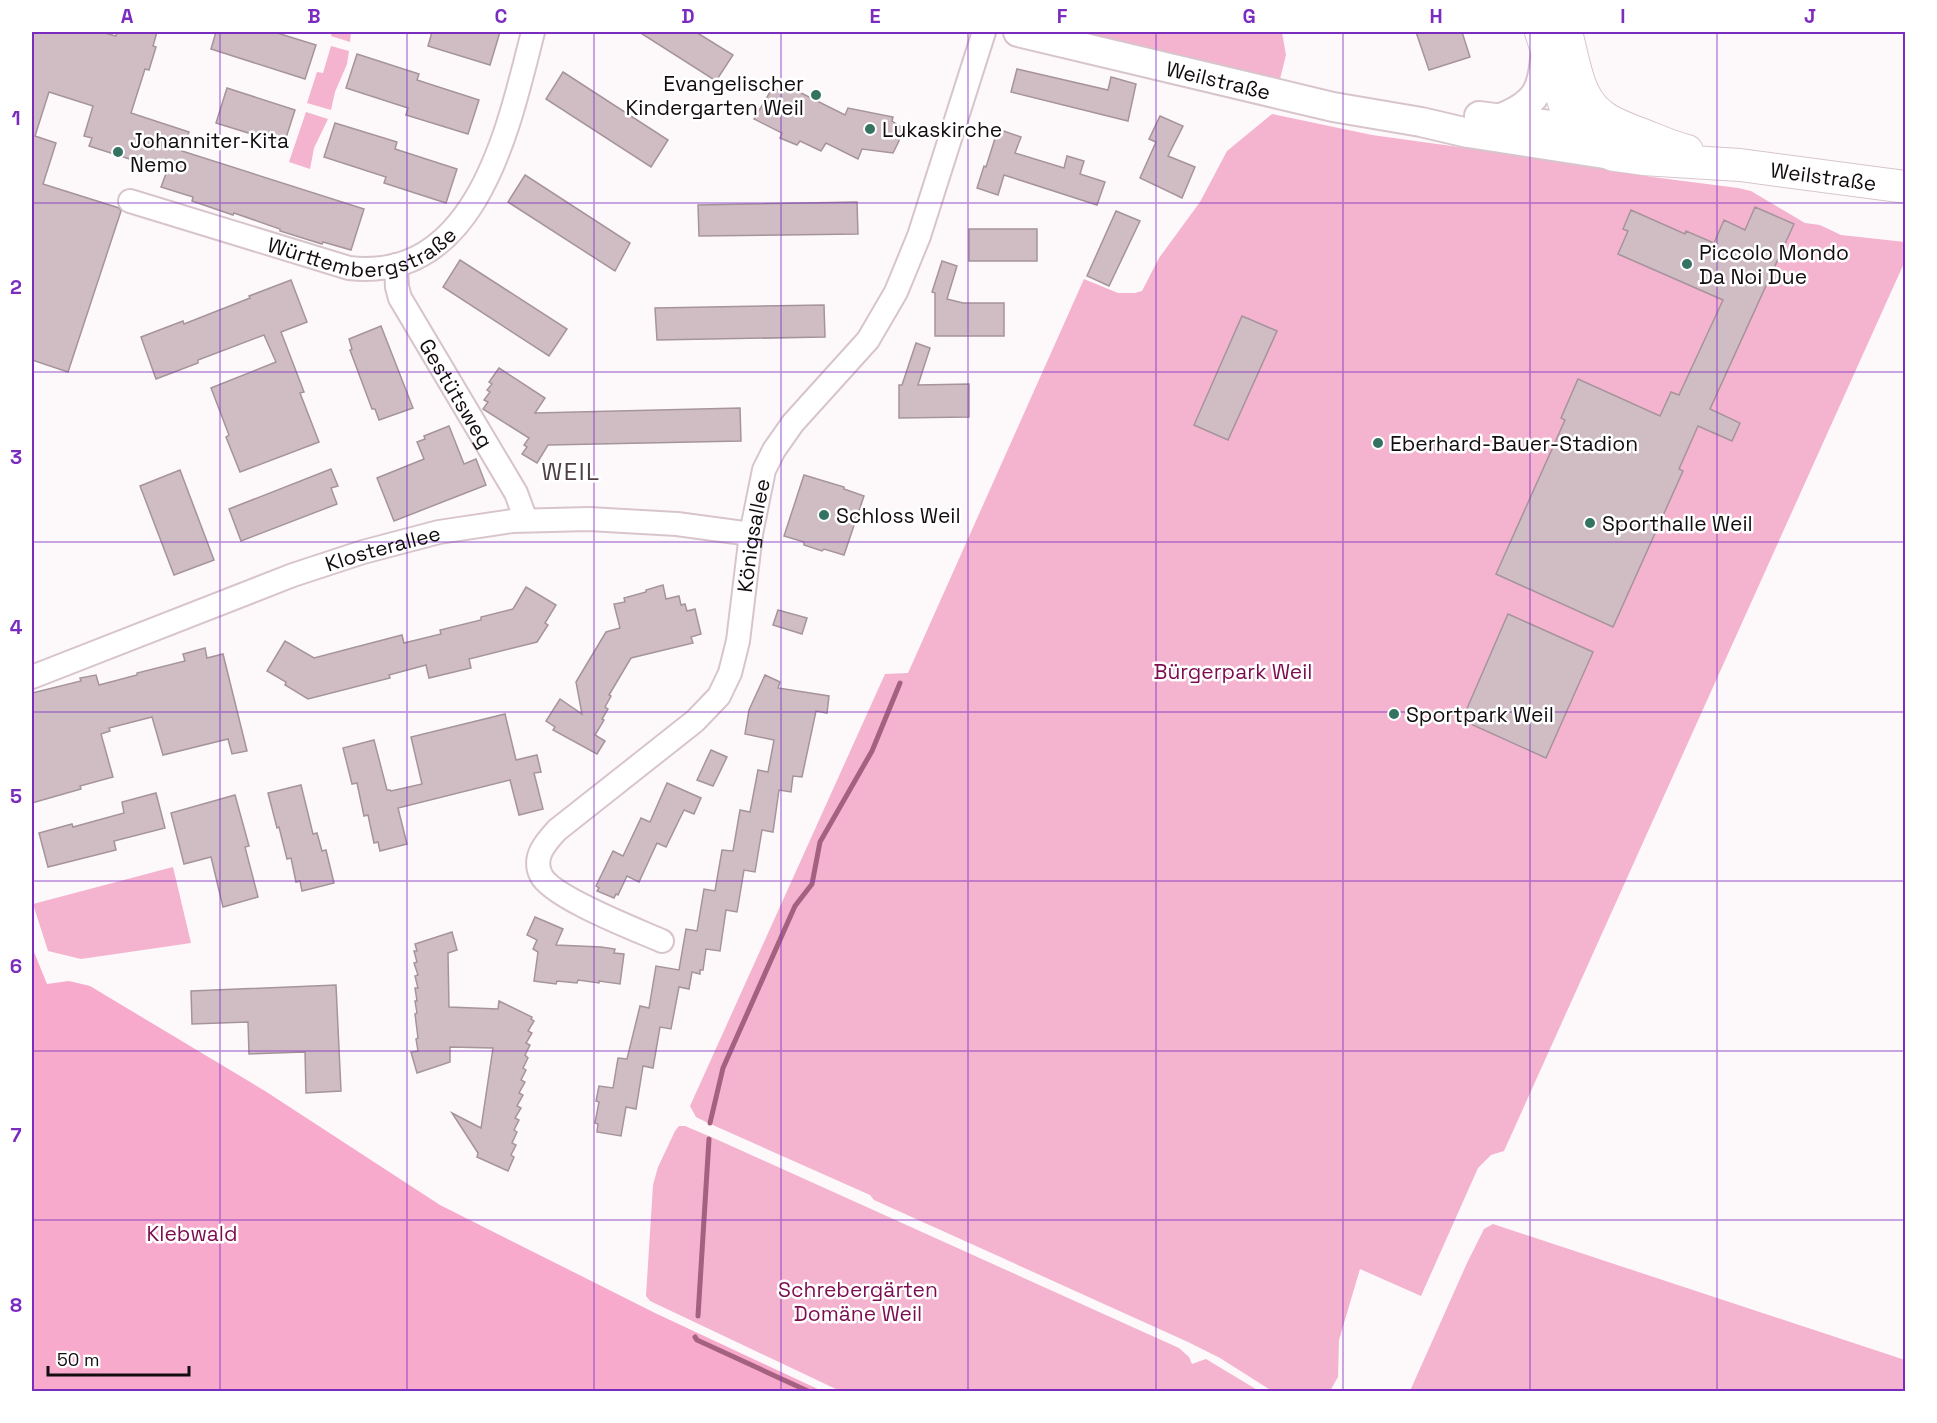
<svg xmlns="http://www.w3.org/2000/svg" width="1937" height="1423" viewBox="0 0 1937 1423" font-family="'Space Grotesk',sans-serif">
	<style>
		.green { fill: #f4b3cf }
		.forest { fill: #f7aacc }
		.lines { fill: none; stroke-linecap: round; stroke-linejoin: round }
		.stream { stroke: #a46280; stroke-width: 5 }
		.building { fill: #d0bdc4; stroke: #a6949b; stroke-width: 1.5 }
		.minor-casing { stroke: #d8c5cc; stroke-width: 26 }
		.tertiary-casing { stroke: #d8c5cc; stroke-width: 32 }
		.secondary-casing { stroke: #d8c5cc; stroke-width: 34 }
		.minor { stroke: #fff; stroke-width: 22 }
		.tertiary { stroke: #fff; stroke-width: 28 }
		.secondary { stroke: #fff; stroke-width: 32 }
		.grid { fill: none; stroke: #7b2cbf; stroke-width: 1.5; stroke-opacity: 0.55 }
		.poi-dot { fill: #347361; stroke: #fff; stroke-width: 2 }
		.labels { text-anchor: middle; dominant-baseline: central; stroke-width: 5; stroke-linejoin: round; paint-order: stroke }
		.street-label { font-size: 21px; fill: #130d0f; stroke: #fff }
		.poi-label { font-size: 21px; fill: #130d0f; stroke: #fff; text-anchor: start }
		.park-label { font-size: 21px; fill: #7c0d4f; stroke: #fff }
		.quarter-label { font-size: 24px; letter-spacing: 1.5px; fill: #4e3f45; stroke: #fff }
		.neatline { fill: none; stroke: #7b2cbf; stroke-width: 2 }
		.grid-label { font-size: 20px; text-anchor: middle; font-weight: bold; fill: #7b2cbf }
	</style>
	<rect width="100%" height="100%" fill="#fdf9fa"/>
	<g class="green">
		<polygon points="332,32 351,32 350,42 331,36"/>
		<polygon points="1058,32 1282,32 1286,55 1280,79 1159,50"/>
		<polygon points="331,46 349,51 347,64 335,92 331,110 307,103 317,72 323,73"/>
		<polygon points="306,112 328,119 314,148 310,169 289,162"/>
		<polygon points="1272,114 1372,135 1575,163 1652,177 1738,188 1751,191 1805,223 1820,225 1841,235 1905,242 1905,261 1504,1151 1491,1155 1478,1168 1421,1296 1360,1269 1339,1340 1338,1377 1330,1391 1272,1391 1220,1358 1188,1342 874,1200 870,1195 706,1122 696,1117 690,1106 885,674 908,673 1084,279 1118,293 1135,293 1142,291 1159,258 1200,202 1227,151"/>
		<polygon points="173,867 191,943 81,959 48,951 33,904"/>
		<polygon points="679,1126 685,1126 718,1140 1179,1348 1189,1357 1192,1364 1206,1359 1259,1391 840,1391 650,1301 646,1296 653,1185 658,1167 675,1131"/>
		<polygon points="1493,1224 1905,1360 1905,1391 1410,1391 1467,1263 1484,1229"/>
	</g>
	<polygon class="forest" points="32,947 47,984 69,981 90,986 265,1091 440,1205 655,1313 822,1391 32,1391"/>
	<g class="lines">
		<g class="stream">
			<polyline points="710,1123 723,1068 795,906 812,884 820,842 872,751 900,683"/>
			<polyline points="698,1316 709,1139"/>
			<polyline points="695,1337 697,1340 810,1392"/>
		</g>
	</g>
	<g class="building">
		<polygon points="32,32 101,32 116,36 117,32 157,32 153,46 156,47 149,70 145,69 131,113 189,132 182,151 364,209 351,250 323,242 322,244 280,231 280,229 234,213 233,215 192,201 193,197 161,187 167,171 89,146 92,138 84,136 93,106 49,92 35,136 56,143 43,184 119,208 121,211 68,372 32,360"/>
		<polygon points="216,32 274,32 316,45 305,79 211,49"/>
		<polygon points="432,32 500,32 490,65 428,46"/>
		<polygon points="639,32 696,32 733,55 716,81"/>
		<polygon points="1416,32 1462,32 1470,57 1429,70"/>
		<polygon points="357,54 419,74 417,80 479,100 468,134 406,115 408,108 346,88"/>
		<polygon points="1017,69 1108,90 1111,77 1136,84 1128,121 1011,92"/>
		<polygon points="563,72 668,140 651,167 546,99"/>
		<polygon points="785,85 845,115 848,108 893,117 892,121 901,127 899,141 893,153 862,149 858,159 826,143 821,151 800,141 797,145 780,138 782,133 754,119 773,87 781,92"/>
		<polygon points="227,88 295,110 284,144 216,123"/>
		<polygon points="1160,116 1183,126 1168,156 1195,167 1182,198 1140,178 1156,142 1149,139"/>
		<polygon points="335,123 397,142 395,149 457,169 446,203 384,183 386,177 324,157"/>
		<polygon points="998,129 1021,137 1015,153 1064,168 1067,156 1084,161 1080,174 1105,182 1097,205 1004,175 998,195 977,188 984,166 986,167"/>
		<polygon points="525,175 630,243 615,271 508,202"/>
		<polygon points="857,202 858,234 699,236 698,205"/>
		<polygon points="1755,207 1794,224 1710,409 1740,423 1732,441 1698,426 1679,469 1683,471 1613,627 1496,574 1565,420 1561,418 1578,379 1660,416 1671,392 1679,395 1723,300 1618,254 1628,231 1623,229 1631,210 1685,234 1686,231 1714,243 1724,220 1745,230"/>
		<polygon points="1116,211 1140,221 1109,286 1087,276"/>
		<rect x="969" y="229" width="68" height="32"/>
		<polygon points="460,260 567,329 549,356 443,287"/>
		<polygon points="942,261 957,266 947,299 963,303 1004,303 1004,336 935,336 935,293 932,292"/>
		<polygon points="291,280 307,322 281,332 304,392 300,393 319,442 240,472 226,437 229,435 211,388 276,362 264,335 198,360 198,363 156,379 141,337 183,321 184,324 250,298 249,296"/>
		<polygon points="824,305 825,337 657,340 655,308"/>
		<polygon points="1242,316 1277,331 1228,440 1194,425"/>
		<polygon points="381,326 413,408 379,420 375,409 372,409 350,350 352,349 349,339"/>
		<polygon points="916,343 930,348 918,385 969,384 969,417 899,418 899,385 902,385"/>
		<polygon points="499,368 545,398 535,413 740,408 741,441 548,445 537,463 522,454 527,447 524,445 529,438 483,409 488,402 484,400 490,392 487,390 492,384 489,382"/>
		<polygon points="449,426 464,464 476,459 486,485 394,521 377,478 424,459 417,442 425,439 424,436"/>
		<polygon points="331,469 338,486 331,488 337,504 241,541 229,509"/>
		<polygon points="180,470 214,560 174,575 140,486"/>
		<polygon points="804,475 844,487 844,489 864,496 844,555 824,549 822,551 804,545 804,542 784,536"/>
		<polygon points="663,585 666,599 679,596 681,605 685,604 687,611 695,609 701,634 691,637 693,643 631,658 609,695 611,696 605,707 608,709 602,719 604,720 595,735 605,741 597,754 553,730 555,727 546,721 560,699 582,714 576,682 606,632 620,628 614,604 625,602 624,598 646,592 646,590"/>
		<polygon points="526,587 556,605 545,623 548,625 537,642 469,659 471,668 429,678 426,665 389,675 390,678 308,699 285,685 286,682 267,671 285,641 314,658 402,635 404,643 441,634 440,630 481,620 481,617 513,609"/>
		<polygon points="778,610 807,618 802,634 773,625"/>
		<polygon points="1508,614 1593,652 1546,758 1462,720"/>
		<polygon points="205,648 207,658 223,654 247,751 232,754 228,739 163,755 152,717 109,728 110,731 101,734 113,777 80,786 81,789 32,803 32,693 81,681 80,678 96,675 99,685 137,675 137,673 185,661 183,654"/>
		<polygon points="765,675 780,682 778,688 829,696 827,713 816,711 802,777 793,776 791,792 779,790 773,832 762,830 755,872 744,870 737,912 726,910 720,951 706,949 703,970 700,970 700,974 692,972 689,989 679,987 671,1029 660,1027 653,1068 643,1066 636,1109 626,1107 621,1136 597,1132 598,1124 595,1123 599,1102 596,1101 599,1086 613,1088 618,1058 627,1059 640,1006 649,1008 656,966 679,970 686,929 697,931 704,889 715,891 722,850 733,851 740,810 750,812 758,770 768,772 774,740 745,734 749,710"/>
		<polygon points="505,714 516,760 537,755 541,772 534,773 543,809 519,815 510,780 398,808 407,844 380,851 378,842 374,843 368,815 364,816 357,783 352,784 343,748 374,740 387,790 390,790 391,791 422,784 411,737"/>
		<polygon points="711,750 727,757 713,786 697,780"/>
		<polygon points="667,783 701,798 694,814 684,810 666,847 657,843 639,882 627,876 618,895 616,894 614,898 597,891 599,888 596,886 613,851 623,856 641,818 650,822"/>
		<polygon points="301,785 313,834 317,833 322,851 326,850 334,883 302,891 300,881 296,882 291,858 287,859 279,827 277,828 268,793"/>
		<polygon points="156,793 165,828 114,841 116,850 48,867 39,833 72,824 73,827 124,813 122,802"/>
		<polygon points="235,795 249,846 245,847 258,897 223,907 211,857 184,864 171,813"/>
		<polygon points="535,917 563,929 556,945 601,947 615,949 614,953 624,954 620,984 599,981 599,983 578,980 577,983 557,981 556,984 534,981 538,952 533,949 537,940 527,935"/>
		<polygon points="452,932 457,950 448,953 449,1007 498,1009 499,1001 532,1017 531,1019 534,1021 528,1031 532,1033 526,1043 530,1045 525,1055 528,1058 523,1068 526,1070 521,1080 525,1082 519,1093 523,1095 517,1106 521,1108 515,1118 519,1120 514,1130 517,1132 512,1143 516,1145 511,1155 514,1157 508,1171 477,1157 478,1153 452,1113 481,1128 493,1048 450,1047 450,1062 417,1073 411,1052 418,1051 416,1039 418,1038 415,1014 417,1013 415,1001 417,1001 415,988 418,988 415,976 418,975 414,963 417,962 414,951 417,951 415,944"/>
		<polygon points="336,985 341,1091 306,1093 305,1052 249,1054 248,1022 192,1024 191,991"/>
	</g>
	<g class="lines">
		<g class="minor-casing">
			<g id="minor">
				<path id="s1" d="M130,201L349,268C478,283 509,125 533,32"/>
				<path id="s2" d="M396,265L397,287L400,298L516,493L526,520"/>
				<path id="s3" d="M32,677L293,575L363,552L439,532L512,521L589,519L677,524L751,534"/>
				<path id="s4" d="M662,941C637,930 551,897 541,875C532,857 546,842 557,830L695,721L719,696L730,673L738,641L751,534L764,470L774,450L793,423L868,340L896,292L919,236L984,32"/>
			</g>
		</g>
		<g class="tertiary-casing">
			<g id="tertiary">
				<path id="s5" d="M1018,32L1333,107L1421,122L1468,133L1611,155"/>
				<polyline points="1479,116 1558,126 1593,135"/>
				<path d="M1501,118C1539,103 1543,88 1546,49"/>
			</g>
		</g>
		<g class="secondary-casing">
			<g id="secondary">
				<path id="s6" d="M1541,32L1573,130L1598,148L1614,155L1643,159L1740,165L1906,187"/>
				<path d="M1566,32C1571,50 1575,77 1584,94C1596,119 1619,126 1643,135C1658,141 1671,147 1687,151"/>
			</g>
		</g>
		<use href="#minor" class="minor"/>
		<use href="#tertiary" class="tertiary"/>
		<use href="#secondary" class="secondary"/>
	</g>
	<path class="grid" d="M220,32V1392M407,32V1392M594,32V1392M781,32V1392M968,32V1392M1156,32V1392M1343,32V1392M1530,32V1392M1717,32V1392M32,203H1906M32,372H1906M32,542H1906M32,712H1906M32,881H1906M32,1051H1906M32,1220H1906"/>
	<g class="poi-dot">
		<circle cx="816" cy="95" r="6"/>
		<circle cx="870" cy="129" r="6"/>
		<circle cx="118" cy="152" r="6"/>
		<circle cx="1687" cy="264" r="6"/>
		<circle cx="1378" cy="443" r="6"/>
		<circle cx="824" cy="515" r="6"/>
		<circle cx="1590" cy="523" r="6"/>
		<circle cx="1394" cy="714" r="6"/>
	</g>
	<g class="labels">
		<g class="street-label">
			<text stroke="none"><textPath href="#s5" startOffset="206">Weilstraße</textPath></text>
			<text stroke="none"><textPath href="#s6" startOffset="362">Weilstraße</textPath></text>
			<text stroke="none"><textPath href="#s1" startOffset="244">Württembergstraße</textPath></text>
			<text stroke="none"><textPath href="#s2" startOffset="144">Gestütsweg</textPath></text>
			<text stroke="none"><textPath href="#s4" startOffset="566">Königsallee</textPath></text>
			<text stroke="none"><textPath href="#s3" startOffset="374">Klosterallee</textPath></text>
		</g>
		<g class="poi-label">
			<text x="804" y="83" text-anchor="end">Evangelischer<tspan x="804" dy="24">Kindergarten Weil</tspan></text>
			<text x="882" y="129">Lukaskirche</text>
			<text x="130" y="140">Johanniter-Kita<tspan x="130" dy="24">Nemo</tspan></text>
			<text x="1699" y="252">Piccolo Mondo<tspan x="1699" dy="24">Da Noi Due</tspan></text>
			<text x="1390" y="443">Eberhard-Bauer-Stadion</text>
			<text x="836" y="515">Schloss Weil</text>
			<text x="1602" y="523">Sporthalle Weil</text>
			<text x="1406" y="714">Sportpark Weil</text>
		</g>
		<g class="park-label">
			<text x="1233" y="671">Bürgerpark Weil</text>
			<text x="192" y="1233">Klebwald</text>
			<text x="858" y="1289">Schrebergärten<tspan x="858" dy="24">Domäne Weil</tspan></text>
		</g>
		<g class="quarter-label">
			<text x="571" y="471">WEIL</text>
		</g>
	</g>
	<rect width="1937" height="1423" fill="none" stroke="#ffffff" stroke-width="66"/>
	<path d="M48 1366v9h141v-9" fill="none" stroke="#130d0f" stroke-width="3"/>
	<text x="57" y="1366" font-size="18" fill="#130d0f" stroke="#ffffff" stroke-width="4.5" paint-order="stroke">50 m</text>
	<rect x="33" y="33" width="1871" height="1357" class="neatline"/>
	<g class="grid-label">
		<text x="127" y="23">A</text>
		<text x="314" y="23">B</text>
		<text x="501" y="23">C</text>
		<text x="688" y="23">D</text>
		<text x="875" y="23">E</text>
		<text x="1062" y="23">F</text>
		<text x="1249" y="23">G</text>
		<text x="1436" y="23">H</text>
		<text x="1623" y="23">I</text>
		<text x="1810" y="23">J</text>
		<text x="16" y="125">1</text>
		<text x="16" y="294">2</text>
		<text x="16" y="464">3</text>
		<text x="16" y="634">4</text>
		<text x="16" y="803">5</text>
		<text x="16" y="973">6</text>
		<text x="16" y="1142">7</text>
		<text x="16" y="1312">8</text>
	</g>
</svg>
